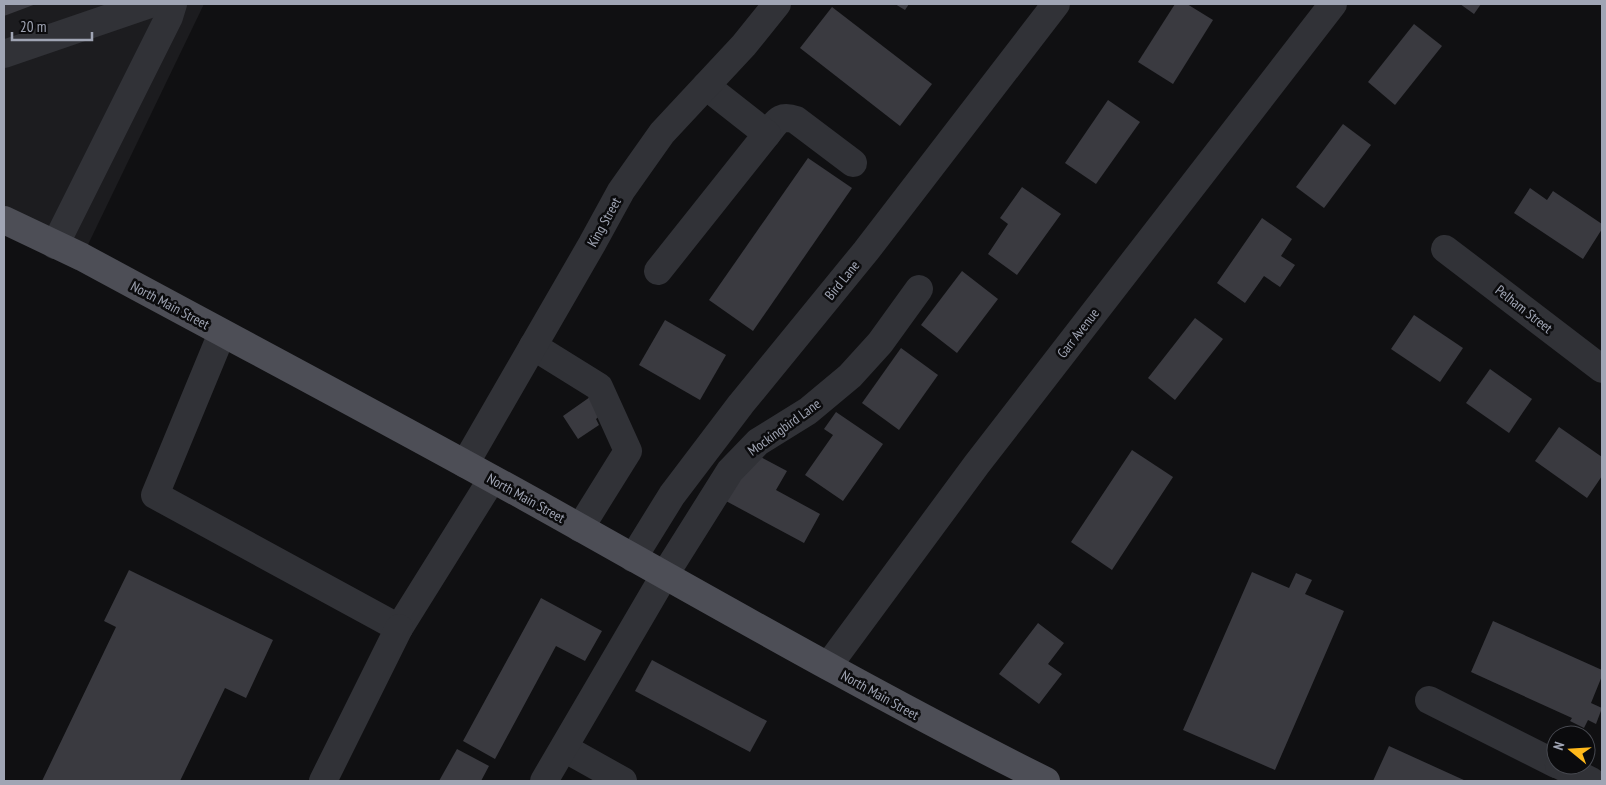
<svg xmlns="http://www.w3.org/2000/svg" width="1606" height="785" viewBox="0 0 1606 785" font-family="'PT Sans Narrow',sans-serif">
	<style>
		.built { fill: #1c1c1f }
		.building { fill: #3a3a40 }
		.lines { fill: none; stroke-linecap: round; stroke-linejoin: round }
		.minor { stroke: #313237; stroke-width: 28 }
		.major { stroke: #4d4e56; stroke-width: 28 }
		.labels { text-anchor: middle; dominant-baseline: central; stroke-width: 5; stroke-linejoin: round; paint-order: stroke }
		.street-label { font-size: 14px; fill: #a0a5b4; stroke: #0b0b0d }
	</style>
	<rect width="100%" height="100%" fill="#101012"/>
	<polygon class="built" points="4,4 204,4 82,257 4,220"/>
	<g class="building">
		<polygon points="4,4 36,4 4,16"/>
		<polygon points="895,4 909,4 905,10"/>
		<polygon points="1175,4 1187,4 1213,20 1173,84 1138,62"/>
		<polygon points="1460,4 1481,4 1474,14"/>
		<polygon points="832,7 932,84 900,126 800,48"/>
		<polygon points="1414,24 1442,46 1395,105 1368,82"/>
		<polygon points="1108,100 1140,122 1096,184 1065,163"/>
		<polygon points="1343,124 1371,145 1324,208 1296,187"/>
		<polygon points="808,158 852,188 753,331 709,300"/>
		<polygon points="1022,187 1061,214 1017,275 988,254 1008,224 1000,218"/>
		<polygon points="1530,188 1547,200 1553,191 1602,224 1602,229 1583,259 1514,213"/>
		<polygon points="1262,218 1292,239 1281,256 1295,265 1280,287 1264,276 1245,303 1217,283"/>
		<polygon points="962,271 998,299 957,353 921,325"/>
		<polygon points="1414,315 1463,348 1440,382 1391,349"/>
		<polygon points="1195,318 1223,339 1175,400 1148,378"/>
		<polygon points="665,320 726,355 700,400 639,365"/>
		<polygon points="901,348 938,375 899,430 862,403"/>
		<polygon points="1490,369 1532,399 1509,433 1466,403"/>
		<polygon points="590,397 602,414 596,419 599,425 578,439 563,416"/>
		<polygon points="836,412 883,444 843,501 805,475 833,435 824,429"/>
		<polygon points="1559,427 1602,457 1602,476 1587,498 1535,461"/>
		<polygon points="1132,450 1173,477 1112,570 1071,542"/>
		<polygon points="753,453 787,471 776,490 820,514 804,543 726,501"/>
		<polygon points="129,570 273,640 246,698 225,688 180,781 42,781 116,627 104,621"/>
		<polygon points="1252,572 1289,588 1296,573 1312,580 1305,594 1344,611 1275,770 1183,730"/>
		<polygon points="541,598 602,631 585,661 556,646 495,759 463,741"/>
		<polygon points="1493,621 1602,670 1602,676 1591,703 1602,708 1596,724 1588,720 1584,728 1570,721 1572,718 1471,672"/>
		<polygon points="1038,623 1064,643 1048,664 1062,674 1039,704 999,674"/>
		<polygon points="652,660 767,721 750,752 635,691"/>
		<polygon points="1389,746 1466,781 1373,781"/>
		<polygon points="457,749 489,766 481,781 439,781"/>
	</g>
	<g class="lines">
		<g class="minor">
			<polyline points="4,54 150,4"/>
			<path d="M767,134C777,122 779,114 796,120L853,163"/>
			<polyline points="55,245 169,17 173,4"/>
			<polyline points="1445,249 1602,369"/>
			<polyline points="658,271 767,134 706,86"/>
			<polyline points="222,333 155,495 399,628 492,479"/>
			<polyline points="533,346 599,387 628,451 580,528"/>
			<polyline points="465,464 592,244 621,191 662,133 744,45 777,4"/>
			<polyline points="633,558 672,495 741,404 866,251 1056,4"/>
			<polyline points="828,666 977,464 1333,4"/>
			<polyline points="1429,700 1556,764"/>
			<polyline points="564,748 623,781"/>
			<polyline points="1559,765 1591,781"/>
			<polyline points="323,781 399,628"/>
			<polyline points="544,781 664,576 730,471 758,442 808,411 850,376 880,343 919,289"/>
		</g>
		<path class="major" d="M4,220L82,257C237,341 393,423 547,509C713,602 876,696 1046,781"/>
	</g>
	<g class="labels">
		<g class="street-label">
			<text transform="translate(604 222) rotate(-61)">King Street</text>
			<text transform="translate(842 280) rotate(-51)">Bird Lane</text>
			<text transform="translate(170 305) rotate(28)">North Main Street</text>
			<text transform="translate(1524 309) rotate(38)">Pelham Street</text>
			<text transform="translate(1078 333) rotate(-52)">Garr Avenue</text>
			<text transform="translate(784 427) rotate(-36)">Mockingbird Lane</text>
			<text transform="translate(526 498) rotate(29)">North Main Street</text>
			<text transform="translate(880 695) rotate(29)">North Main Street</text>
		</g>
	</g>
	<rect width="1606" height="785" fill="none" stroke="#a0a5b4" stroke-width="10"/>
	<g transform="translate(1571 750) rotate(288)"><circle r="24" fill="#0b0b0d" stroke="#474950"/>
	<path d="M0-4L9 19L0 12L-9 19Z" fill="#ffb91b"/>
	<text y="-8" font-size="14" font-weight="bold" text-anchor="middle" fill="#a0a5b4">N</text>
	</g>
	<path d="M12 32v8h80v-8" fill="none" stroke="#a0a5b4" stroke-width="2.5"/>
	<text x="20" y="32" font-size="15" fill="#a0a5b4" stroke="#0b0b0d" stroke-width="4" paint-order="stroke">20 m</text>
</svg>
